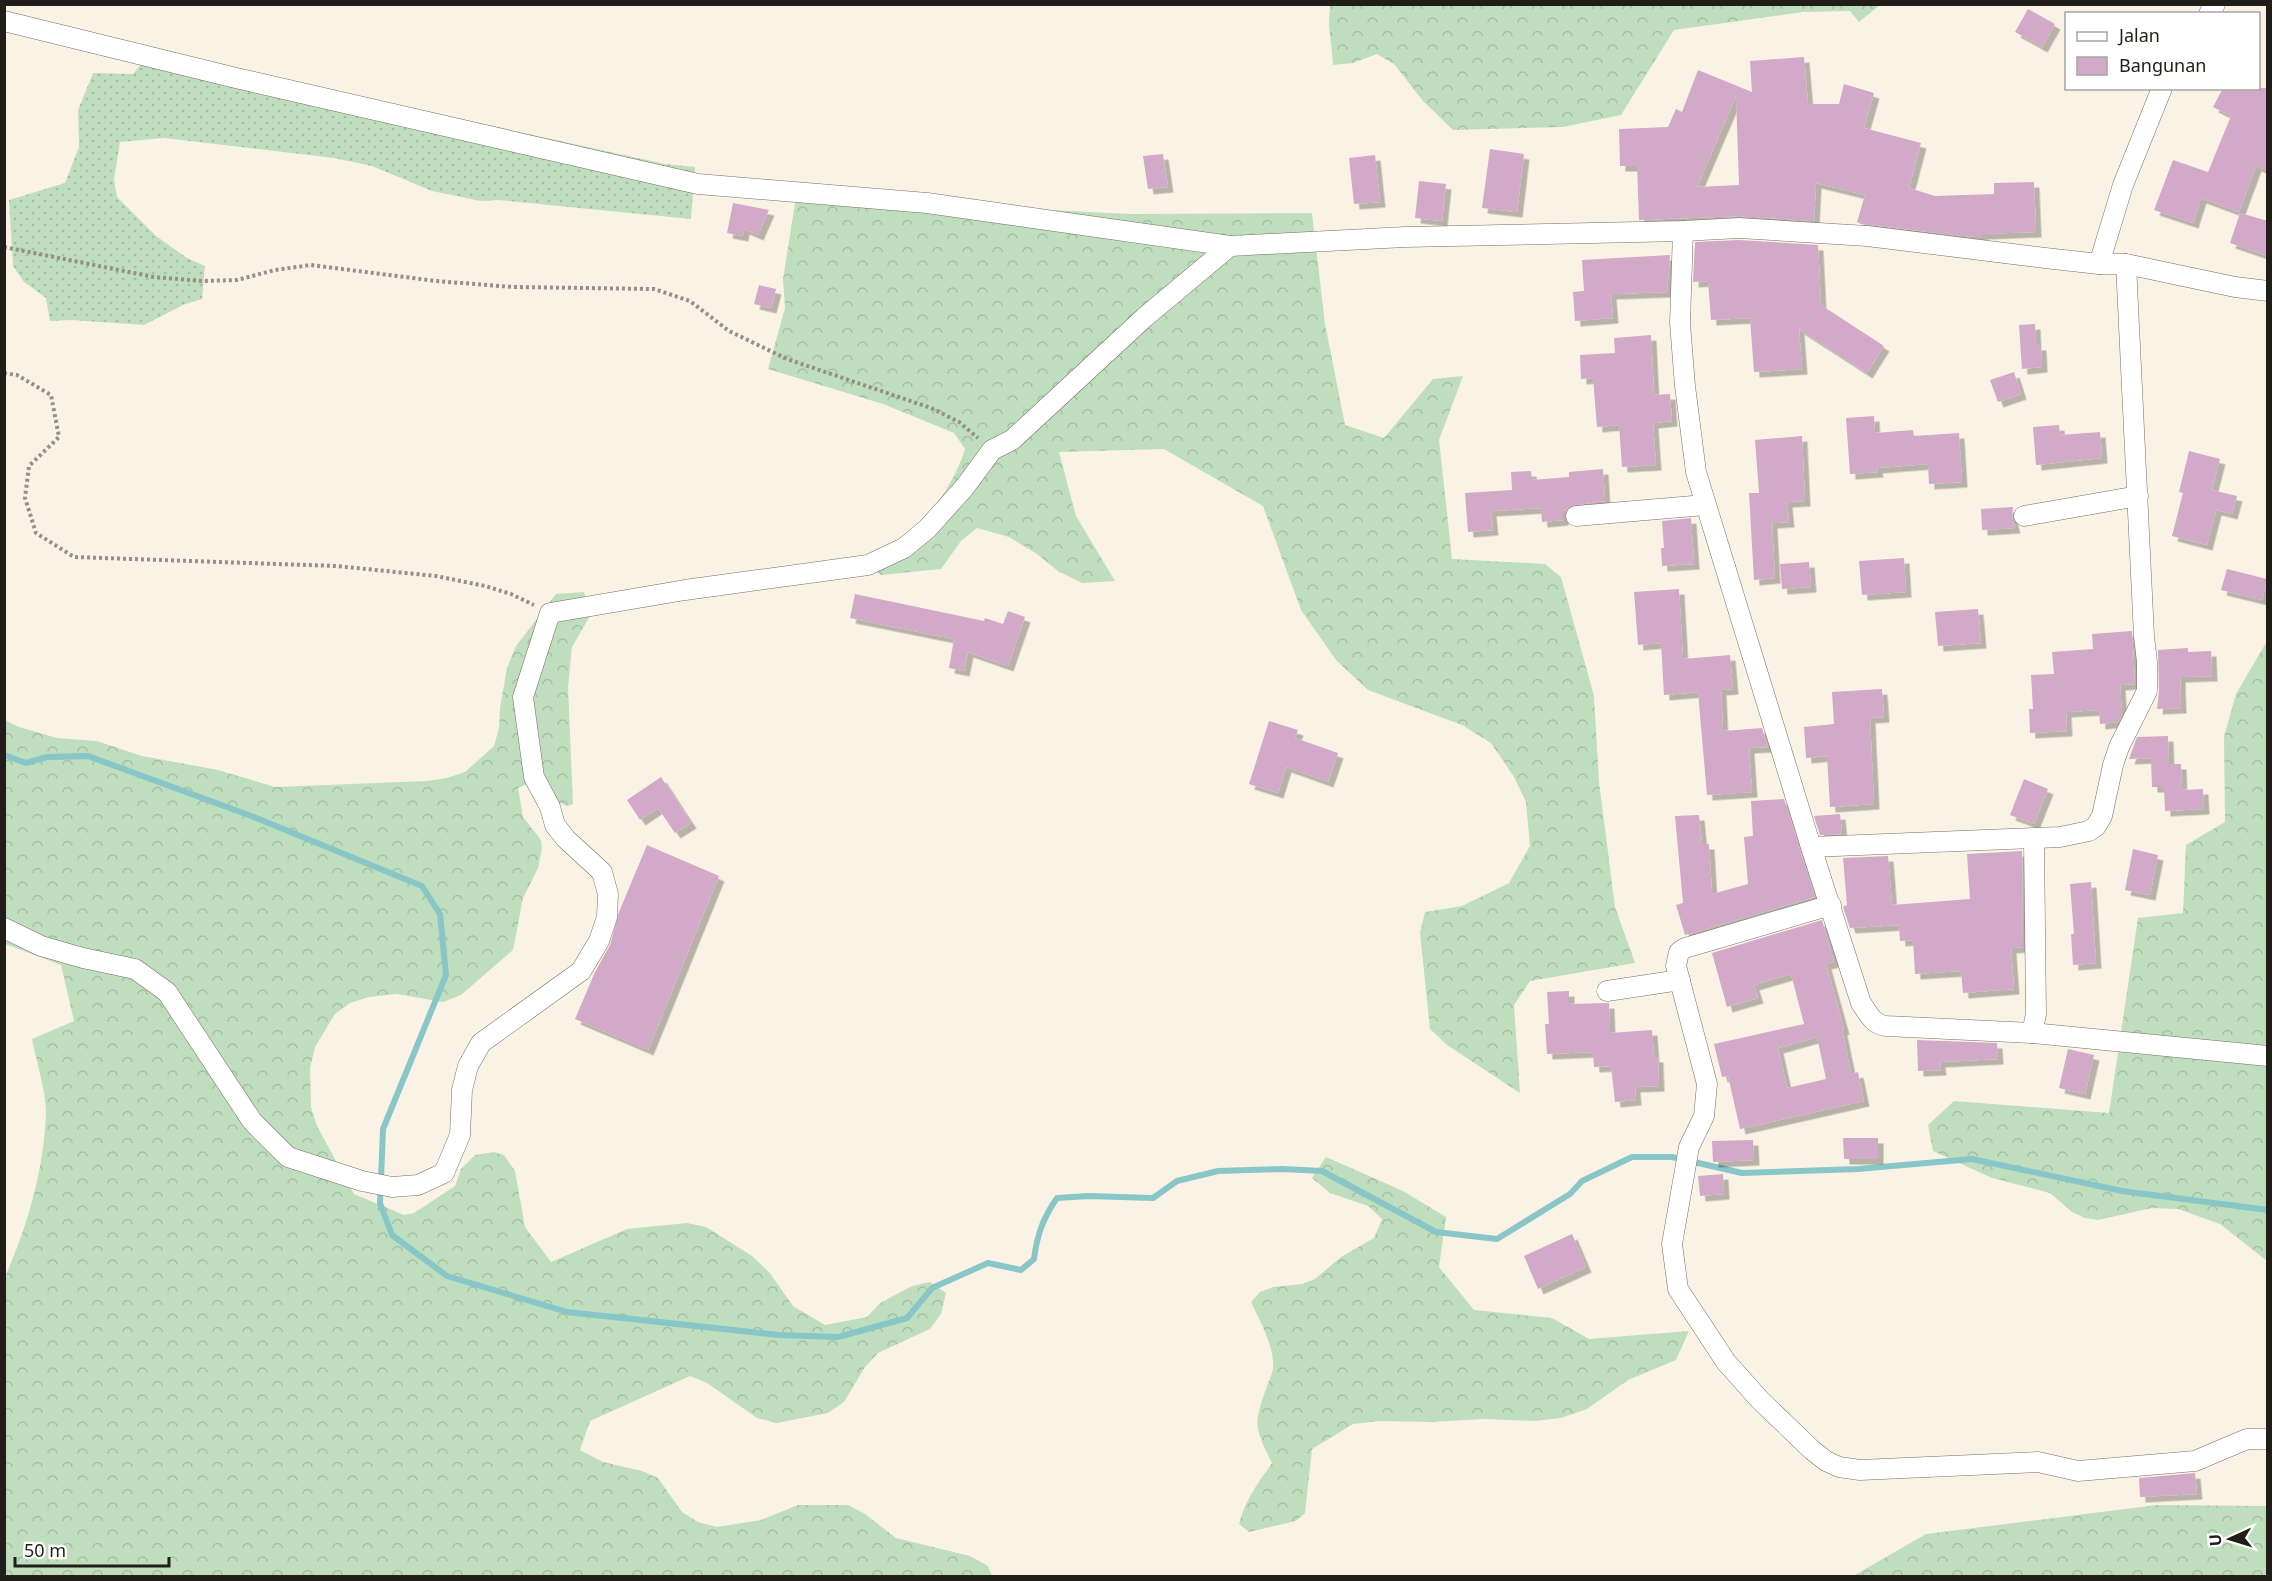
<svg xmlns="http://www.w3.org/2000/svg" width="2272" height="1581" viewBox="0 0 2272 1581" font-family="'Noto Sans',sans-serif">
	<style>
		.grass { fill: url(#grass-dots) }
		.forest { fill: url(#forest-crowns) }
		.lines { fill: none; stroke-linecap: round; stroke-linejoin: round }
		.stream { stroke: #88c6c8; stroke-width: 6 }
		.building { fill: #d2a9c8; fill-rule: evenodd; filter: url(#shadow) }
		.minor-casing { stroke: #756e62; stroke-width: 21 }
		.path { stroke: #959086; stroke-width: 4; stroke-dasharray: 3 3; stroke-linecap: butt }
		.minor { stroke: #fff; stroke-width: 20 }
	</style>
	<defs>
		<pattern id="grass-dots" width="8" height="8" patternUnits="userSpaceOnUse" patternTransform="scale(1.5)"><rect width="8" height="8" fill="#bfdebe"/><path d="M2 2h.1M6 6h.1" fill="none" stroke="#a4bea3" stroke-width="1.8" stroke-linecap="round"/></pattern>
		<pattern id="forest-crowns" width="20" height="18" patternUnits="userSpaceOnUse" patternTransform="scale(1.5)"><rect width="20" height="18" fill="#bfdebe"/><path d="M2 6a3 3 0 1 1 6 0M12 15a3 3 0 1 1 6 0" fill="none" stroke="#a4bea3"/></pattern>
		<filter id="shadow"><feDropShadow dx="5.5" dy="5.5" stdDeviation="0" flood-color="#0004"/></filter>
	</defs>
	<rect width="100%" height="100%" fill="#faf3e5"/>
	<polygon class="grass" points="152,51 665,164 695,167 691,219 499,200 481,201 432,191 372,166 334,158 164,138 120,142 114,179 117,197 156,236 187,258 205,266 202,299 183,305 144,325 71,320 50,321 46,298 24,282 13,266 9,200 65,183 79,147 78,110 93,73 133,74"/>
	<g class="forest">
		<polygon points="1330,5 1330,4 1880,5 1859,22 1850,11 1803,12 1674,30 1621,115 1563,127 1453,130 1423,101 1394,64 1377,54 1353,63 1333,65 1329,24"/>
		<path d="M798,185L1028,209L1131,214L1312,213L1325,324L1345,425L1384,438L1433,379L1463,376L1439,440L1452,559L1545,564L1561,577L1594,696L1599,782L1615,907L1635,963L1530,981L1514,1005L1520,1093L1447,1045L1430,1029L1420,933L1425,912L1462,906L1509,883L1530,846L1526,802L1514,777L1491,743L1462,725L1368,690L1336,660L1301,610L1263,506L1164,449L1059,452L1076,516L1115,581L1082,583L1058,571L1037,554L1009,537L977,528L961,541L941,569L881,575L860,559C872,554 887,549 898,542C926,524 956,481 965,449L954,433L883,404L768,369L785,308L783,279Z"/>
		<path d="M584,592L590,616L572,647L568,687L573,804L568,806L557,802L532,782L518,788L523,817L541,840L542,849L538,868L523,898L513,950L461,995L443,1002L396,994L369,997L350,1003L335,1014L315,1047L310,1068L311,1107L317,1126L354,1194L404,1215L414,1213L455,1186L461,1169L475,1155L494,1152L504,1155L515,1171L525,1227L551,1262L627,1229L687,1223L706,1227L752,1256L769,1272L793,1306L825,1325L867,1317L880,1303L912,1286L930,1282L946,1293L941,1314L930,1329L878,1353L865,1367L844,1402L828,1413L777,1423L757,1418L707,1383L690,1376L590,1421L580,1450L603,1462L642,1471L658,1478L682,1512L698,1522L717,1527L761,1520L798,1505H848L865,1514L896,1538L970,1556L988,1566L992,1576H5V1277C28,1225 44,1169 46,1112C46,1092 36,1060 32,1039L74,1021L61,965L5,944V720L19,727L57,738L97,741L142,756L218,770L275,787L427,781L447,778L465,772L494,746L499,728L500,708L507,668L516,646L556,594Z"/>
		<polygon points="2267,641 2267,1261 2220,1224 2178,1209 2152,1208 2098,1220 2085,1218 2072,1212 2050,1193 1992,1178 1933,1151 1928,1125 1954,1101 2109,1113 2138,918 2183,913 2186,845 2225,822 2224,737 2236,694"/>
		<path d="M1326,1157L1403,1191L1446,1217L1439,1267L1474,1310L1552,1318L1589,1339L1689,1331L1676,1360L1628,1380L1587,1409L1561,1418L1535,1421L1484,1419L1431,1422L1379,1421L1353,1424L1312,1449L1305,1513L1296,1521L1249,1532L1239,1524C1245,1500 1258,1483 1272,1463C1255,1429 1253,1425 1266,1389C1268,1382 1273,1374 1273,1367C1275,1348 1259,1319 1251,1302L1260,1292L1273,1287L1302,1284L1315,1279L1341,1257L1374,1238L1382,1219L1368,1206L1330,1193L1312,1178Z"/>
		<polygon points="2157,1505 2267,1506 2267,1576 1853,1576 1926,1534"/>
	</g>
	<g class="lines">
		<path class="stream" d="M4,755L26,763L47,757L88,756L254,817L422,886L440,914L446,975L383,1129L380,1203L392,1235L447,1276L567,1312L779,1335L838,1337L907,1318L932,1288L988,1263L1021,1270L1034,1259C1037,1235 1043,1218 1057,1198L1089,1196L1153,1198L1177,1181L1218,1171L1282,1169L1322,1171L1436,1232L1497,1239L1570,1194L1582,1181L1632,1157H1672L1742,1173L1858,1169L1972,1159L2122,1191L2268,1210"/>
	</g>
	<g class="building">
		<polygon points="2028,9 2055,24 2042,47 2015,32"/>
		<path d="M1804,57L1808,104H1839L1844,84L1874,93L1864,128L1921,143L1909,188L1935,196L1994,194V183L2034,182L2036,232L1982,234V237H1973L1861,224L1857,222L1865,195L1816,183L1814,221L1740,216L1639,220L1637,166H1620L1619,129L1668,127L1676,109L1682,112L1698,70L1752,92L1750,61ZM1736,96L1739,185L1697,187Z"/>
		<polygon points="2223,88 2268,88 2268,171 2256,166 2239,212 2201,198 2193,223 2154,210 2173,160 2208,172 2231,116 2213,107"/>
		<polygon points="1490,149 1524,154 1517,212 1482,208"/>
		<polygon points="1163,154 1168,187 1148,189 1143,156"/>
		<polygon points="1375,155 1380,202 1354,204 1349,158"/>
		<polygon points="1419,181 1446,184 1442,221 1415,218"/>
		<polygon points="733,203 769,210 758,235 744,229 743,236 727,233"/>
		<polygon points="2240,213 2268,221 2268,256 2230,243"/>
		<polygon points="1739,240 1818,245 1821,305 1884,346 1867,373 1799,329 1802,369 1754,372 1750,318 1711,320 1708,281 1693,282 1695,242"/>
		<polygon points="1670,255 1667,292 1611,294 1613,318 1575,321 1573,292 1584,291 1582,260"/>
		<polygon points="759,285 776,289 771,308 754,304"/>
		<polygon points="2035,324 2036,345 2041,345 2042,367 2022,369 2019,325"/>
		<polygon points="1651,335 1654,395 1670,394 1672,421 1653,423 1656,465 1622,467 1619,425 1597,427 1593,378 1581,379 1580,355 1615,353 1614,338"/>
		<polygon points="2014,372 2021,394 1998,402 1990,380"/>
		<polygon points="1874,416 1875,433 1913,430 1914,436 1959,433 1962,482 1929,484 1928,464 1877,468 1878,472 1850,474 1846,418"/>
		<polygon points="2059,425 2060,435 2100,432 2102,458 2036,465 2033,427"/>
		<polygon points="1802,436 1805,501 1787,502 1789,522 1772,523 1775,578 1754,580 1749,493 1759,493 1755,440"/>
		<polygon points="2189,451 2220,459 2212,490 2237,496 2232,514 2216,510 2207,545 2172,536 2183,493 2179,492"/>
		<polygon points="1603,469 1605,501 1570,506 1563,512 1563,520 1542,522 1541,508 1491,511 1493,530 1468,532 1465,493 1512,490 1511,472 1531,471 1532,480 1569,477 1569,472"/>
		<polygon points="2013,507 2012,517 2015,528 1982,530 1981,509"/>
		<polygon points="1691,518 1694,564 1662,566 1661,548 1664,548 1662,521"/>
		<polygon points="1904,558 1906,592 1862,595 1859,561"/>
		<polygon points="1809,562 1811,587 1782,589 1780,564"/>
		<polygon points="2227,569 2267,579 2262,600 2221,590"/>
		<polygon points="1679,589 1683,659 1730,655 1733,689 1721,690 1723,731 1762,728 1768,747 1749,748 1752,792 1707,795 1698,692 1664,695 1661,643 1638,645 1634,592"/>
		<polygon points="855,594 984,621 985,618 1003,624 1008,611 1025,617 1008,666 968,652 964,671 949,668 954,639 850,618"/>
		<polygon points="1978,609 1981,643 1938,646 1935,612"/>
		<polygon points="2132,631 2135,684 2120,685 2122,715 2118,722 2100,724 2099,710 2066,712 2067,731 2030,733 2029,709 2033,709 2031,675 2054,674 2052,652 2093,649 2092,634"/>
		<polygon points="2188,648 2188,652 2211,651 2212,676 2180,677 2181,708 2157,709 2159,691 2158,650"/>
		<polygon points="1882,689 1884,717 1870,718 1874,804 1830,807 1827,756 1806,758 1804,727 1834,724 1832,692"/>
		<polygon points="1269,721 1298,730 1295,738 1338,753 1328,782 1286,767 1278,793 1249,784"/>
		<polygon points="2168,736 2169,764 2181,764 2182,790 2203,789 2204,809 2165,811 2164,787 2152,787 2151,758 2129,759 2137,737"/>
		<polygon points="661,777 691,823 675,833 658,808 640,820 627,800"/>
		<polygon points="2024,779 2048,789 2034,824 2010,815"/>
		<polygon points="1784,799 1815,897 1685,935 1676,905 1683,903 1675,816 1699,815 1702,844 1709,844 1712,894 1748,884 1744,837 1753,836 1751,801"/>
		<polygon points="1840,814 1842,834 1820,835 1814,816"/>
		<polygon points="647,845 719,876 648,1050 575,1019 595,972 610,945 619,912"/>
		<polygon points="2133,849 2158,855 2150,895 2125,890"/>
		<polygon points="2022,851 2023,947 2011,948 2014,989 1963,993 1961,971 1915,974 1913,940 1900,941 1899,925 1850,928 1843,907 1847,905 1843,858 1888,856 1892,905 1970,899 1967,854"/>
		<polygon points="2091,882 2096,963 2073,965 2071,934 2074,934 2070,884"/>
		<path d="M1822,920L1834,962L1826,964L1844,1029L1842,1030L1851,1074L1858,1072L1864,1101L1740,1129L1728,1076L1722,1077L1714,1044L1804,1024L1791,974L1754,985L1758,998L1727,1007L1712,953ZM1817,1037L1826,1079L1787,1088L1778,1048Z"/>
		<polygon points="1569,991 1569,1004 1609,1003 1610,1033 1652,1030 1654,1057 1658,1057 1659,1086 1635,1087 1636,1100 1615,1102 1611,1066 1594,1067 1593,1052 1547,1054 1545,1024 1549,1024 1547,992"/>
		<polygon points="1917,1040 1997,1043 1998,1059 1940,1062 1941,1070 1918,1071"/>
		<polygon points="2068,1049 2094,1055 2085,1094 2059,1088"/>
		<polygon points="1843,1138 1878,1138 1878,1159 1844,1159"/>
		<polygon points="1753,1140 1754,1160 1713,1162 1712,1141"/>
		<polygon points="1723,1174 1724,1194 1700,1196 1698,1176"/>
		<polygon points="1572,1234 1586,1267 1538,1289 1524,1256"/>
		<polygon points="2195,1473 2197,1494 2140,1497 2139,1478"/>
	</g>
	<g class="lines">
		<g class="minor-casing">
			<g id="minor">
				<polyline points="2209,14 2215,4"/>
				<polyline points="4,21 236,78 698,184 927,203 1230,246 1405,237 1683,231 1739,228 1867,236 2045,258 2099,264 2126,264 2235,287 2268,291"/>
				<path d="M1683,231L1680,323L1685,386L1696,472L1811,847L1861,1003C1869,1014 1872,1024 1886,1026L2032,1033L2268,1056"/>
				<polyline points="2099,264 2123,185 2162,88"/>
				<polyline points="1576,516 1705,505"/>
				<polyline points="2024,516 2138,496"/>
				<polyline points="1811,847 2060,837 2089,831 2096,826 2102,816 2113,765 2119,747 2147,691 2147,662 2144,636 2126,264"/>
				<polyline points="1831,905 1685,948 1679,952 1676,966 1707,1084 1704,1116 1689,1147 1672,1244 1678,1289 1726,1362 1760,1400 1812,1450 1826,1461 1839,1467 1860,1470 2038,1462 2078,1471 2195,1461 2247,1439 2268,1439"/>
				<polyline points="4,928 41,946 83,958 135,969 167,992 252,1121 288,1157 362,1181 392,1187 418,1185 444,1173 460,1135 462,1090 468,1066 481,1043 581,971 599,941 607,917 608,894 602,872 566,839 555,825 550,807 534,777 523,697 550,613 685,590 868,565 904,548 927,529 964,488 992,450 1012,440 1145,317 1230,246"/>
				<polyline points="1607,991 1680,980"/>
				<polyline points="2032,1033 2036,1014 2034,840"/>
			</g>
		</g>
		<g class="path">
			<polyline points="4,247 154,277 203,281 237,280 275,270 311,265 436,281 513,287 654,289 690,301 729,331 787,359 931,408 959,422 978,438"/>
			<polyline points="4,373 17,375 51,395 59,437 29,466 25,498 36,533 74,557 336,566 436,576 485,586 511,594 534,605"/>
		</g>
		<use href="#minor" class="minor"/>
	</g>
	<rect width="2272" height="1581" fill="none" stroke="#211e19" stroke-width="12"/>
	<rect x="2065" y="12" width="195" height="78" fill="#ffffff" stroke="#a6a5a3" stroke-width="1.5"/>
	<rect x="2077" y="32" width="30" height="9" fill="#ffffff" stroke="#a6a5a3" stroke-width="1.5"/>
	<text x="2119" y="42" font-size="18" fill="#211e19">Jalan</text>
	<rect x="2077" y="57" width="30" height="18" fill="#d2a9c8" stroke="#a6a5a3" stroke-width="1.5"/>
	<text x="2119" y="72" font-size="18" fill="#211e19">Bangunan</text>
	<g transform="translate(2230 1539) rotate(266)" stroke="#ffffff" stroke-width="4.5" paint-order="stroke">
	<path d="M0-4.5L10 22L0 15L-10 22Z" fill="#211e19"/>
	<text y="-9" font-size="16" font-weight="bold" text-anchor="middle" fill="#211e19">U</text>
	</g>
	<path d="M15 1557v9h154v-9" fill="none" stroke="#211e19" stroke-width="3"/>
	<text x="24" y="1557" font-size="18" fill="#211e19" stroke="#ffffff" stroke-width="4.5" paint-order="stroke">50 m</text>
</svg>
